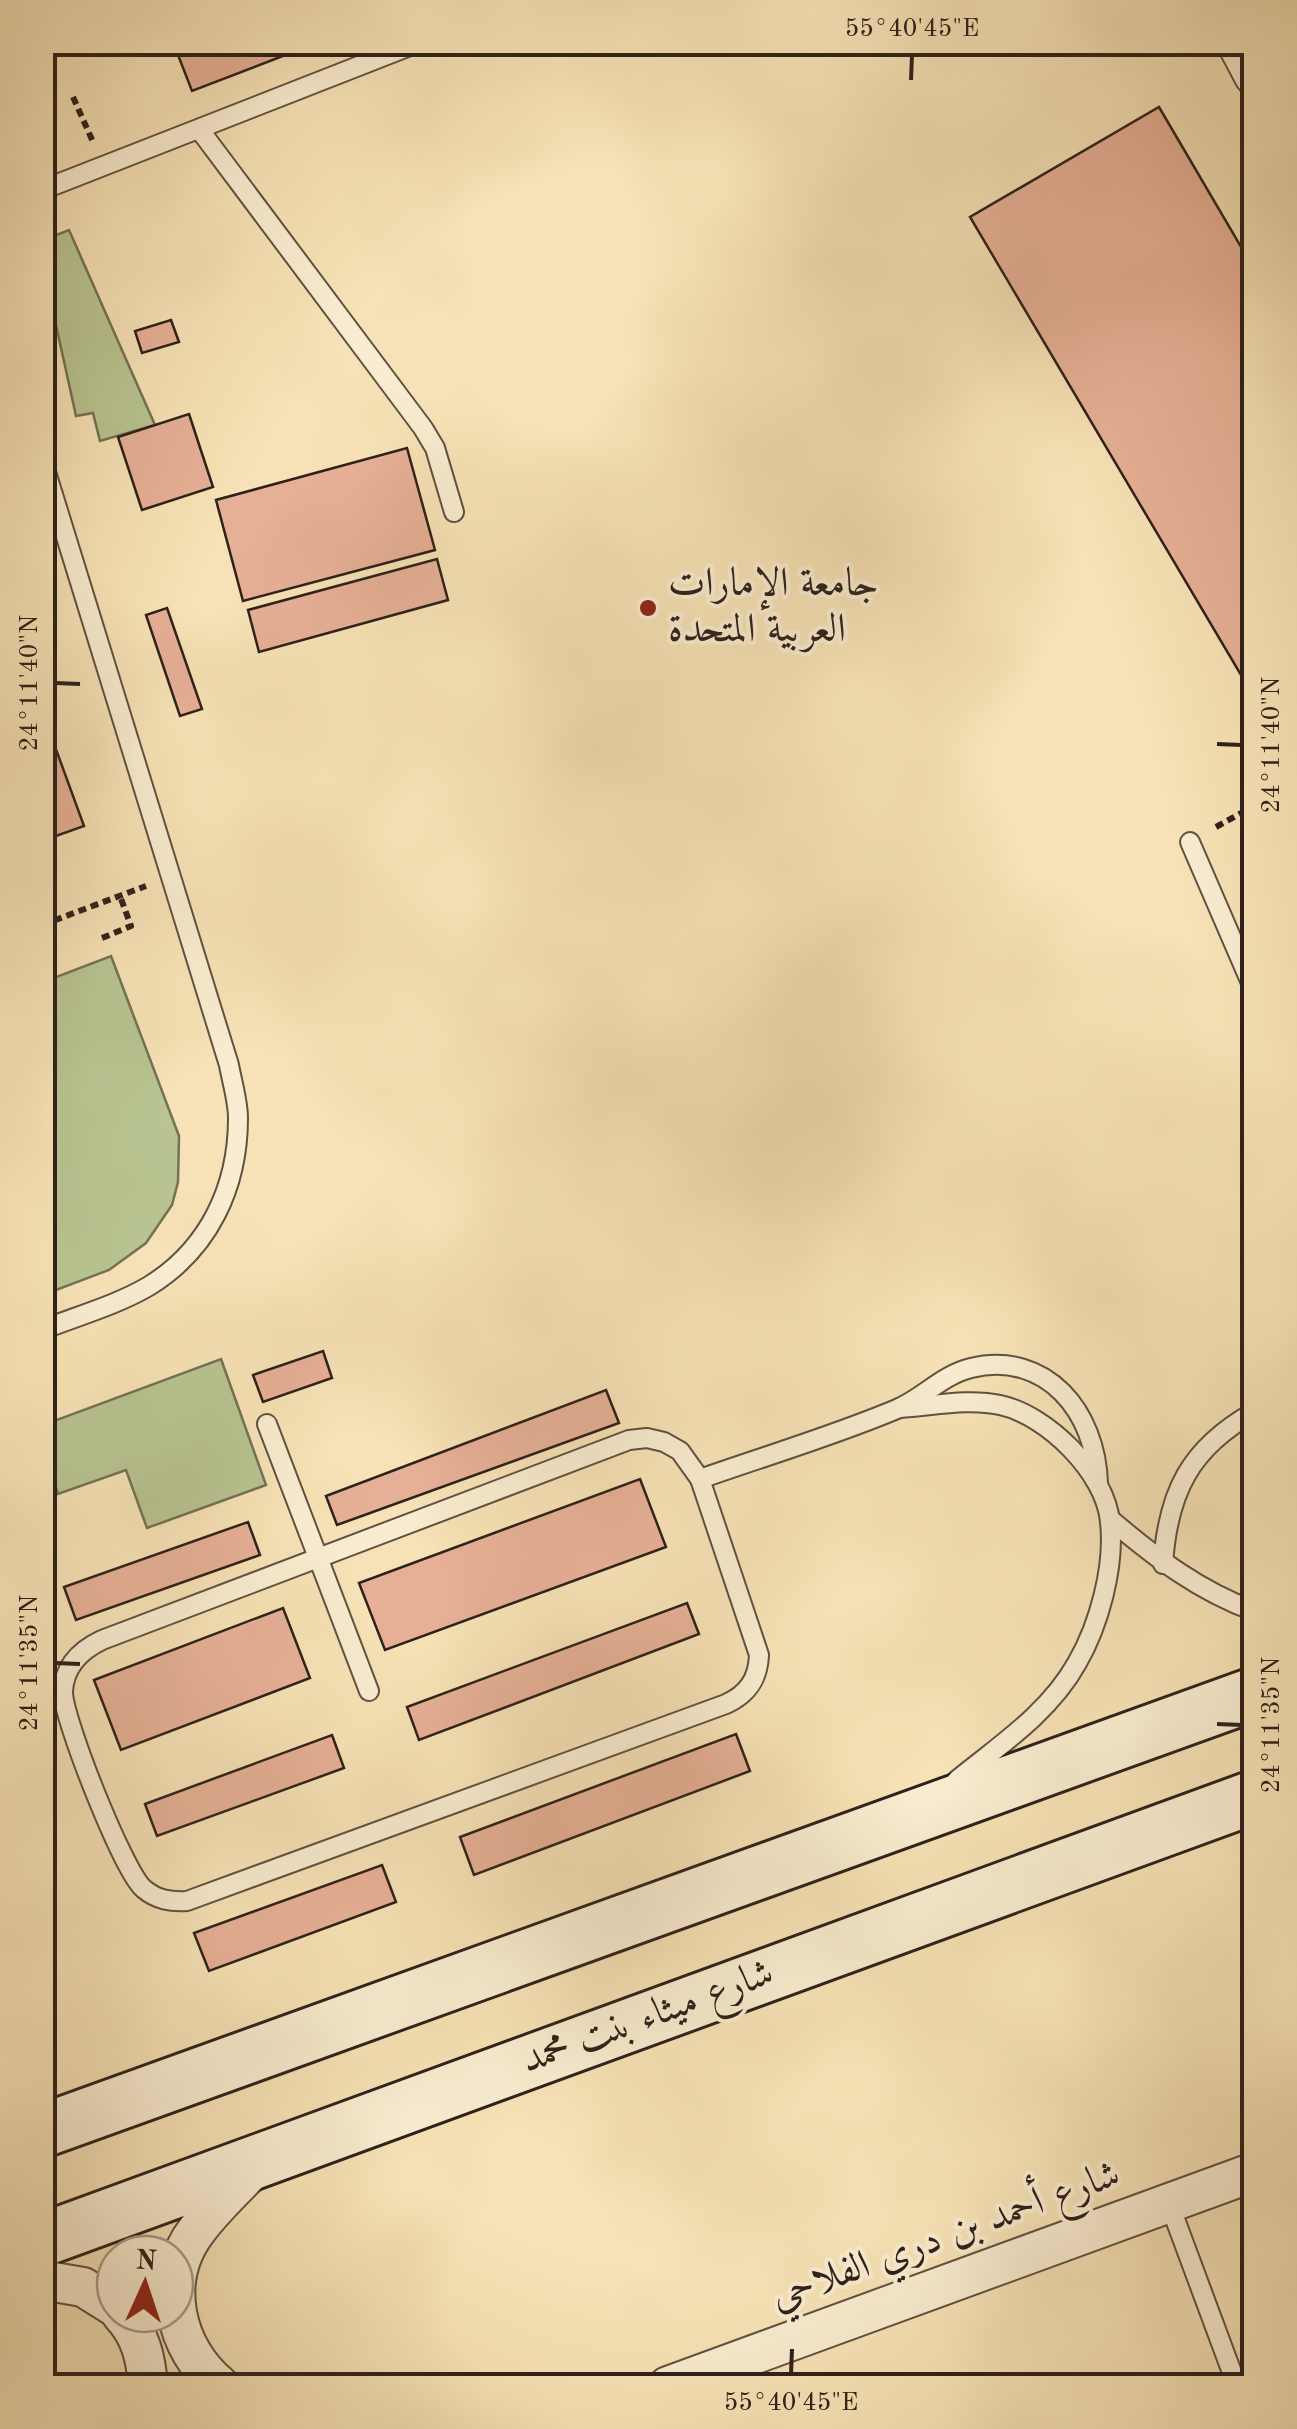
<svg xmlns="http://www.w3.org/2000/svg" width="1297" height="2429" viewBox="0 0 1297 2429" font-family="'Old Standard TT',Amiri,serif">
	<style>
		.green { fill: #b8c491; stroke: #737256; stroke-width: 2.5 }
		.building { fill: #e6b096; stroke: #2e211a; stroke-width: 2.5 }
		.lines { fill: none; stroke-linecap: round; stroke-linejoin: round }
		.lane-casing { stroke: #605141; stroke-width: 22 }
		.street-casing { stroke: #605141; stroke-width: 42 }
		.secondary-casing { stroke: #2e211a; stroke-width: 58 }
		.path { stroke: #2e211a; stroke-width: 6; stroke-dasharray: 8 5; stroke-linecap: butt }
		.lane { stroke: #f9ecd0; stroke-width: 18 }
		.street { stroke: #f9ecd0; stroke-width: 38 }
		.secondary { stroke: #f9ecd0; stroke-width: 52 }
		.ticks { fill: none; stroke: #2e211a; stroke-width: 4 }
		.poi-dot { fill: #8f2418; stroke: #f9ecd0; stroke-width: 4 }
		.labels { text-anchor: middle; dominant-baseline: central; stroke-width: 8; stroke-linejoin: round; paint-order: stroke }
		.poi-label { font-size: 40px; fill: #2e211a; stroke: #f9ecd0; text-anchor: start }
		.street-label { font-size: 40px; fill: #2e211a; stroke: #f9ecd0 }
		.neatline { fill: none; stroke: #2e211a; stroke-width: 4 }
		.ticks-label { font-size: 25px; text-anchor: middle; fill: #2e211a }
	</style>
	<rect width="100%" height="100%" fill="#f6e2b6"/>
	<filter id="stains"><feTurbulence type="fractalNoise" baseFrequency=".002" numOctaves="4"/><feColorMatrix values="0 0 0 0 .2 0 0 0 0 .09 0 0 0 0 .02 0 0 0 .5 -.17"/></filter>
	<radialGradient id="worn" r=".72"><stop offset=".6" stop-color="#630" stop-opacity="0"/><stop offset="1" stop-color="#630" stop-opacity=".3"/></radialGradient>
	<g class="green">
		<polygon points="69,230 155,425 100,441 93,413 76,416 43,266 43,240"/>
		<polygon points="111,956 179,1136 178,1182 172,1205 146,1243 109,1270 43,1295 43,982"/>
		<polygon points="221,1359 266,1485 147,1528 126,1470 58,1494 43,1449 43,1425"/>
	</g>
	<g class="building">
		<polygon points="173,42 319,42 192,91"/>
		<polygon points="1159,107 1254,269 1254,697 970,217"/>
		<polygon points="171,320 179,342 142,353 135,331"/>
		<polygon points="189,414 213,487 142,510 118,437"/>
		<polygon points="407,448 435,550 243,601 216,500"/>
		<polygon points="437,559 448,600 259,652 248,610"/>
		<polygon points="167,608 202,709 180,716 146,615"/>
		<polygon points="42,711 84,826 42,841"/>
		<polygon points="323,1351 332,1378 263,1402 253,1375"/>
		<polygon points="606,1390 619,1423 337,1525 326,1496"/>
		<polygon points="640,1479 666,1547 385,1650 359,1583"/>
		<polygon points="248,1522 260,1555 76,1620 64,1587"/>
		<polygon points="687,1603 699,1634 419,1740 407,1707"/>
		<polygon points="283,1608 310,1678 121,1750 94,1680"/>
		<polygon points="736,1734 750,1771 474,1875 460,1837"/>
		<polygon points="332,1735 344,1768 157,1836 145,1804"/>
		<polygon points="382,1865 396,1902 209,1971 194,1933"/>
	</g>
	<g class="lines">
		<g class="lane-casing">
			<g id="lane">
				<polyline points="199,129 423,428 435,448 454,512"/>
				<polyline points="42,190 420,42"/>
				<path d="M42,459L229,1065C232,1082 238,1101 238,1118C238,1187 209,1249 149,1286C117,1305 77,1316 42,1330"/>
				<polyline points="1190,842 1254,990"/>
				<path d="M900,1408C933,1406 968,1398 1000,1405C1047,1415 1106,1473 1110,1522C1115,1567 1099,1625 1077,1663C1049,1713 1000,1745 957,1780"/>
				<polyline points="267,1424 369,1691"/>
				<path d="M647,1438L664,1442L680,1451L700,1479L759,1655C758,1679 748,1694 726,1704L187,1901C171,1902 157,1900 144,1889C124,1873 63,1719 63,1692C64,1666 81,1650 102,1640L629,1440Z"/>
				<path d="M700,1479C765,1456 833,1436 897,1409C923,1398 942,1375 971,1368C1047,1350 1096,1413 1098,1483"/>
				<path d="M1111,1520C1156,1558 1199,1591 1254,1611"/>
				<path d="M1163,1564C1168,1492 1190,1448 1254,1412"/>
				<polyline points="1169,2203 1237,2386"/>
			</g>
		</g>
		<g class="street-casing">
			<g id="street">
				<polyline points="1236,42 1254,76"/>
				<polyline points="42,2280 83,2287 115,2307"/>
				<path d="M121,2314C141,2335 146,2359 148,2386"/>
				<path d="M220,2386C174,2348 159,2280 197,2230C214,2207 236,2187 256,2166"/>
				<polyline points="668,2386 1254,2172"/>
			</g>
		</g>
		<g class="secondary-casing">
			<g id="secondary">
				<polyline points="42,2131 1254,1694"/>
				<polyline points="42,2240 1254,1797"/>
			</g>
		</g>
		<g class="path">
			<polyline points="73,97 93,142"/>
			<polyline points="1216,827 1254,806"/>
			<polyline points="42,925 146,886"/>
			<polyline points="102,938 131,926 120,896"/>
		</g>
		<use href="#lane" class="lane"/>
		<use href="#street" class="street"/>
		<use href="#secondary" class="secondary"/>
	</g>
	<path class="ticks" d="M911,80L912,55M55,683L80,684M1217,744L1242,745M55,1663L80,1664M1217,1724L1242,1725M791,2374L792,2349"/>
	<circle class="poi-dot" cx="648" cy="608" r="10"/>
	<g class="labels">
		<g class="poi-label">
			<text x="668" y="585">جامعة الإمارات<tspan x="668" dy="46">العربية المتحدة</tspan></text>
		</g>
		<g class="street-label">
			<text transform="translate(648 2018) rotate(-20)">شارع ميثاء بنت محمد</text>
			<text transform="translate(946 2237) rotate(-20)">شارع أحمد بن دري الفلاحي</text>
		</g>
	</g>
	<rect width="1297" height="2429" fill="none" stroke="#f6e2b6" stroke-width="110"/>
	<g transform="translate(145 2284) rotate(3)"><circle r="48" fill="#f9ecd0" stroke="#a89b87" stroke-width="2.5"/>
	<path d="M0-8L18 38L0 25L-18 38Z" fill="#8f2418"/>
	<text y="-15" font-size="28" font-weight="bold" text-anchor="middle" fill="#2e211a">N</text>
	</g>
	<rect x="55" y="55" width="1187" height="2319" class="neatline"/>
	<g class="ticks-label">
		<text x="912" y="36">55°40'45"E</text>
		<text transform="translate(28 683) rotate(-90)" y="9">24°11'40"N</text>
		<text transform="translate(1270 745) rotate(-90)" y="9">24°11'40"N</text>
		<text transform="translate(28 1663) rotate(-90)" y="9">24°11'35"N</text>
		<text transform="translate(1270 1725) rotate(-90)" y="9">24°11'35"N</text>
		<text x="791" y="2410">55°40'45"E</text>
	</g>
	<rect width="100%" height="100%" filter="url(#stains)"/>
	<rect width="100%" height="100%" fill="url(#worn)"/>
</svg>
